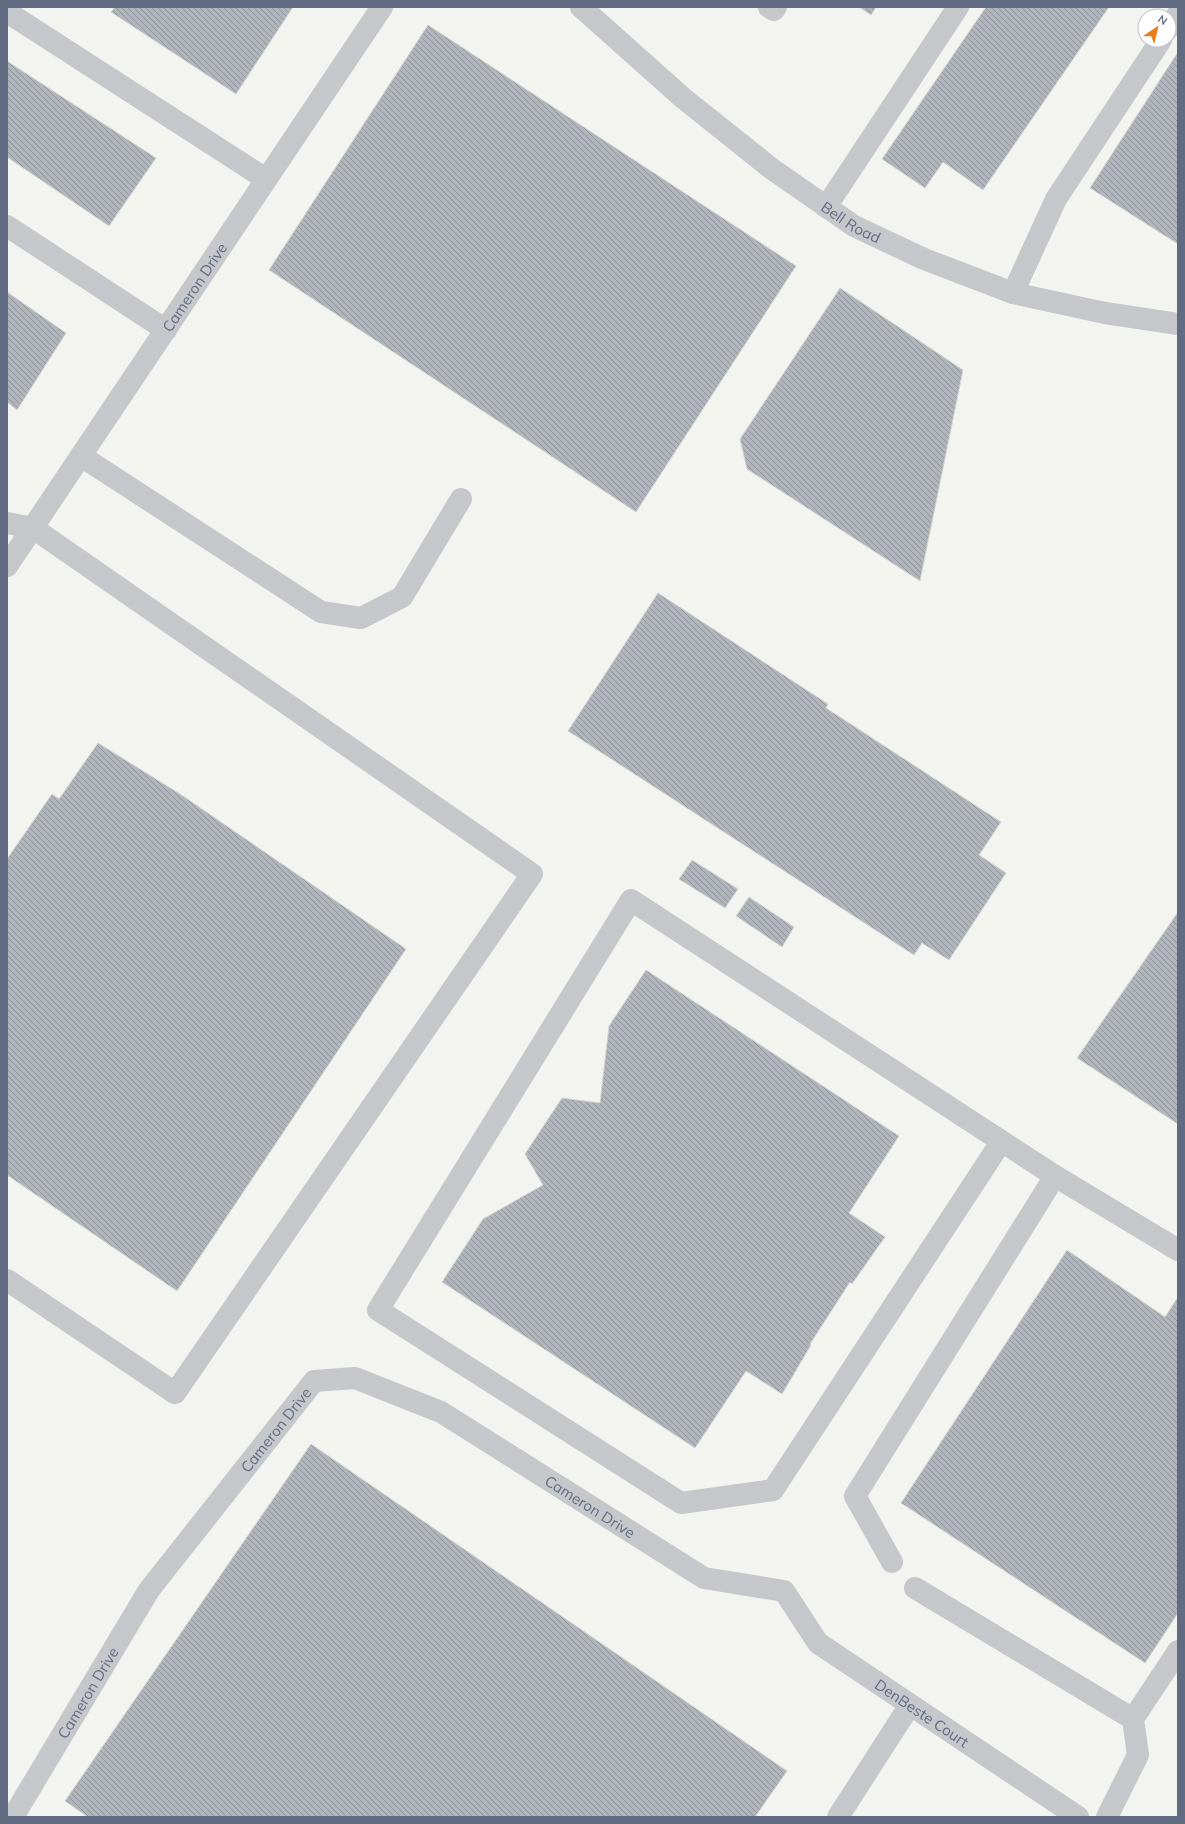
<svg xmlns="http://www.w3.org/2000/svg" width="1185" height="1824" viewBox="0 0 1185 1824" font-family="Mulish,sans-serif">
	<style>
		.building { fill: url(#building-back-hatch); stroke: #d4d5d2 }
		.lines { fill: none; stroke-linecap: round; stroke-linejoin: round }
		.minor { stroke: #c5c7cb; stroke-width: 22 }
		.labels { text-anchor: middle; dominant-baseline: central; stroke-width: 4; stroke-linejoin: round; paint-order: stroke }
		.street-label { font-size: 15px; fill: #616b82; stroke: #fff }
	</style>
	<defs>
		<pattern id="building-back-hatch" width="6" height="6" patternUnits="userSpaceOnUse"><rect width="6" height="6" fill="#b0b4bb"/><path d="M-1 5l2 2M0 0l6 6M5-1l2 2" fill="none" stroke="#93969d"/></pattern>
	</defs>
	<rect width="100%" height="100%" fill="#f3f4ef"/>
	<g class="building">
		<polygon points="115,7 293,7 236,94 111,12"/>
		<polygon points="859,7 876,7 871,15"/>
		<polygon points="986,7 1109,7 983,190 943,162 925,188 882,159"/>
		<polygon points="428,25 796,266 636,512 269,270"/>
		<polygon points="1178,52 1178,244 1090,188"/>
		<polygon points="7,61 156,158 109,226 7,157"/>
		<polygon points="840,288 963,370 920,581 747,469 740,439"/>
		<polygon points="7,292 66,333 17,410 7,402"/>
		<polygon points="658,593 828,704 826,708 1001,822 979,855 1006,873 949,960 922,943 914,955 568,731"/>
		<polygon points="98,743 180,794 406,949 177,1291 7,1175 7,859 52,794 59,799"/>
		<polygon points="692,860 738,889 725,908 679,879"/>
		<polygon points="749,897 794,927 782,947 736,916"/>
		<polygon points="1178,912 1178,1124 1077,1058"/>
		<polygon points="646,970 899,1136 849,1213 885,1237 852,1284 850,1282 810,1344 811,1345 782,1394 746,1371 695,1448 442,1282 483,1219 543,1185 525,1154 562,1098 600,1103 609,1026"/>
		<polygon points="1067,1250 1165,1317 1178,1297 1178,1613 1145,1663 901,1503"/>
		<polygon points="311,1444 787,1771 755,1817 88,1817 65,1801"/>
	</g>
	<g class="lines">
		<g class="minor">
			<path id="s1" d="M581,7L683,98L772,169L854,226L924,259L1013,293L1105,313L1178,324"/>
			<polyline points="769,7 774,10 776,7"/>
			<polyline points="7,12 266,179"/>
			<polyline points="1169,28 1178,14"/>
			<polyline points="826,207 958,7"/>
			<polyline points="7,226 166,330"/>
			<polyline points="1013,293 1056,199 1161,40"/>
			<polyline points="81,456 321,612 361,618 402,597 461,499"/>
			<polyline points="7,523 33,528 532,874 175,1393 7,1280"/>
			<path id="s2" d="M7,566L382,7"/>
			<polyline points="1001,1142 773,1490 681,1503 378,1310 631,900 1055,1176"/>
			<polyline points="892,1562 855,1496 1055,1176 1178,1250"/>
			<polyline points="915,1588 1133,1719 1138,1755 1107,1817"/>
			<polyline points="1133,1719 1178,1651"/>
			<path id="s3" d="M13,1817L149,1590L314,1381L355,1378L441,1412L704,1578L784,1591L818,1643L1078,1817"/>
			<polyline points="838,1817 910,1705"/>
		</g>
	</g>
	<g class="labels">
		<g class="street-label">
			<text stroke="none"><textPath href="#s1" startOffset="346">Bell Road</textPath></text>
			<text stroke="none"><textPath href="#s2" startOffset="336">Cameron Drive</textPath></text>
			<text stroke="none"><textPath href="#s3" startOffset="469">Cameron Drive</textPath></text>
			<text stroke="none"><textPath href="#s3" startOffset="841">Cameron Drive</textPath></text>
			<text stroke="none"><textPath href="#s3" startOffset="145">Cameron Drive</textPath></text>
			<text stroke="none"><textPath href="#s3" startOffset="1244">DenBeste Court</textPath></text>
		</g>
	</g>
	<rect width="1185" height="1824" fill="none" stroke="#616b82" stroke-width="16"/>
	<g transform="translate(1157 28) rotate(35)"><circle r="19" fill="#ffffff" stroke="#c0c4cd"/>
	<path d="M0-3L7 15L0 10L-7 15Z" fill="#ea7c19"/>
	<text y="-6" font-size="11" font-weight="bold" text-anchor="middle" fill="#616b82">N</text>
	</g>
</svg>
